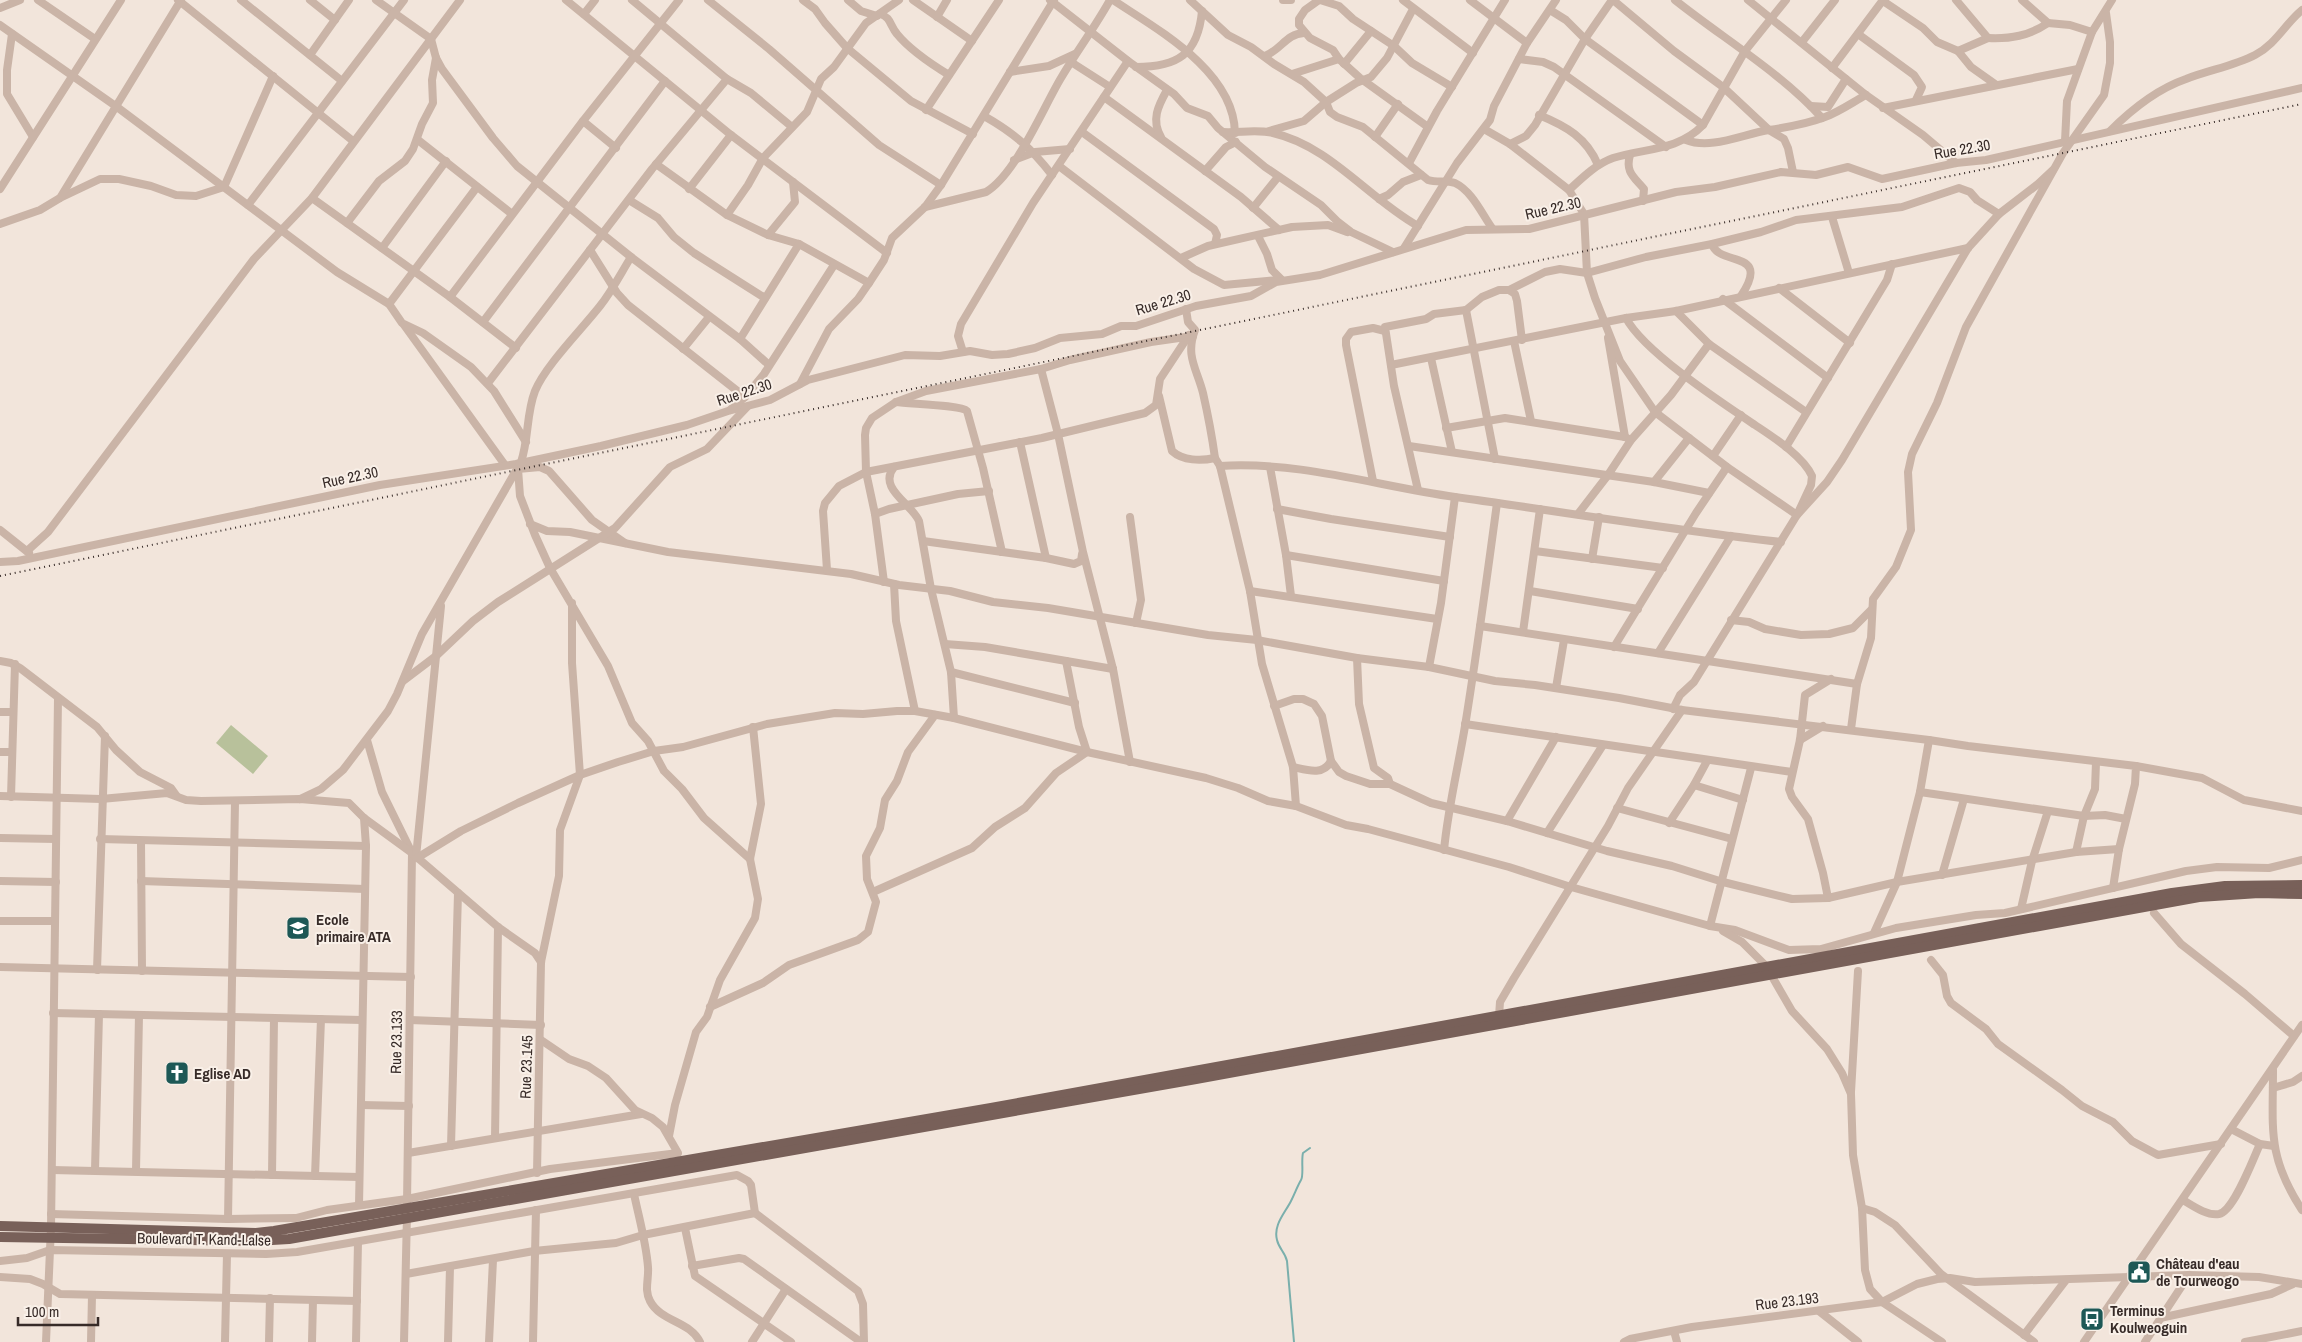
<svg xmlns="http://www.w3.org/2000/svg" width="2302" height="1342" viewBox="0 0 2302 1342" font-family="'Archivo Narrow',sans-serif">
	<style>
		.green { fill: #b8c19b }
		.lines { fill: none; stroke-linecap: round; stroke-linejoin: round }
		.stream { stroke: #7aafac; stroke-width: 2 }
		.minor { stroke: #cab4a7; stroke-width: 8 }
		.major { stroke: #786059; stroke-width: 10 }
		.rail { stroke: #372b28; stroke-width: 2; stroke-dasharray: 1 4; stroke-linecap: butt }
		.labels { text-anchor: middle; dominant-baseline: central; stroke-width: 4; stroke-linejoin: round; paint-order: stroke }
		.street-label { font-size: 15px; fill: #372b28; stroke: #f9f0e8 }
		.poi-label { font-size: 15px; font-weight: bold; fill: #372b28; stroke: #f9f0e8; text-anchor: start }
	</style>
	<rect width="100%" height="100%" fill="#f2e5db"/>
	<polygon class="green" points="231,725 268,756 253,774 216,743"/>
	<g class="lines">
		<path class="stream" d="M1294,1342L1287,1261C1285,1252 1279,1249 1277,1240C1273,1225 1285,1213 1291,1201C1295,1193 1297,1187 1301,1180C1304,1176 1301,1160 1303,1153L1310,1148"/>
		<g class="minor">
			<polyline points="38,0 95,39"/>
			<polyline points="178,0 353,141"/>
			<polyline points="241,0 342,81"/>
			<polyline points="310,0 335,20"/>
			<polyline points="376,0 431,39 436,58 442,69 493,138 517,166 631,257 740,339"/>
			<polyline points="566,0 731,135 887,253"/>
			<polyline points="632,0 727,79 751,93 792,127"/>
			<polyline points="708,0 769,49 879,145 941,185"/>
			<polyline points="803,0 815,9 825,23 847,48 911,101 973,134"/>
			<polyline points="848,0 861,11 877,16"/>
			<polyline points="913,0 972,41"/>
			<polyline points="1050,0 1128,61 1174,94 1187,108 1208,116 1218,128 1265,167 1321,205 1338,222 1351,232 1393,252"/>
			<path d="M1113,0C1158,30 1234,71 1235,133"/>
			<path d="M1190,0L1228,35L1251,47L1274,64L1304,82L1326,102L1330,112L1337,117L1363,127L1428,180C1437,183 1446,180 1455,183C1472,191 1482,214 1492,228"/>
			<polyline points="1283,0 1291,0"/>
			<polyline points="1319,0 1305,10 1299,19 1299,25 1310,38 1333,50 1339,59 1360,78 1428,127"/>
			<polyline points="1320,0 1339,6 1353,19 1394,46 1412,63 1452,87"/>
			<polyline points="1403,0 1473,53"/>
			<polyline points="1470,0 1527,43"/>
			<polyline points="1613,0 1674,51 1723,87 1769,130 1784,139 1788,148 1793,172"/>
			<path d="M1675,0C1724,39 1780,72 1822,118"/>
			<polyline points="1748,0 1866,95 1923,135 1956,163"/>
			<polyline points="1956,0 1988,38 1958,51"/>
			<polyline points="1883,1 1923,28 1937,42 1958,51 1971,67 1995,84"/>
			<polyline points="0,8 20,0"/>
			<polyline points="1550,10 1566,20 1585,39 1703,125"/>
			<polyline points="584,14 595,0"/>
			<path d="M880,14C891,17 890,26 897,34C910,50 931,64 949,75"/>
			<polyline points="937,17 947,0"/>
			<polyline points="2048,23 2070,25 2092,32"/>
			<polyline points="0,25 117,107 337,272 389,304 402,323 423,333 471,367 494,391 526,442"/>
			<polyline points="12,34 7,70 7,94 33,137"/>
			<polyline points="1858,34 1914,75 1922,87 1916,100"/>
			<path d="M1988,38C2010,39 2029,36 2048,23L2022,0"/>
			<polyline points="1802,42 1835,0"/>
			<polyline points="310,55 349,0"/>
			<path d="M1265,56C1282,49 1286,34 1304,33"/>
			<polyline points="1519,59 1543,62 1554,67 1666,147"/>
			<polyline points="1071,62 1110,87"/>
			<polyline points="1344,64 1371,31"/>
			<path d="M1136,67C1178,67 1198,54 1202,11"/>
			<polyline points="1832,68 1883,0"/>
			<polyline points="1010,72 1049,66 1075,54"/>
			<polyline points="1292,74 1339,59"/>
			<polyline points="1104,97 1241,197 1279,230"/>
			<polyline points="1811,106 1828,107 1846,79"/>
			<polyline points="1883,108 2078,69"/>
			<polyline points="926,110 999,0"/>
			<path d="M1539,115C1566,126 1587,138 1598,165"/>
			<path d="M984,116C1014,133 1031,148 1052,175"/>
			<polyline points="583,121 616,148"/>
			<polyline points="1484,129 1510,144 1569,190 1584,214 1587,273 1595,298 1620,361 1655,412 1727,467 1797,515 1827,482 1842,460 1968,248 1999,214 2038,184 2053,170"/>
			<polyline points="1269,131 1304,121 1326,102 1356,83 1371,77 1387,58 1413,9"/>
			<path d="M2110,131C2131,110 2157,89 2186,79C2209,70 2234,66 2255,55C2276,44 2285,24 2302,10"/>
			<polyline points="1082,132 1214,229 1217,235 1215,244"/>
			<path d="M1223,132C1239,133 1257,129 1273,133C1330,146 1368,198 1418,226"/>
			<path d="M1161,137C1151,120 1158,106 1167,90"/>
			<polyline points="1375,137 1398,104"/>
			<polyline points="418,140 512,214"/>
			<path d="M1686,140C1711,150 1743,134 1769,130C1789,127 1807,124 1825,117C1839,112 1853,102 1866,95"/>
			<polyline points="2065,141 2067,101 2092,32 2112,0"/>
			<polyline points="1510,144 1526,136 1535,125 1585,39 1612,0"/>
			<path d="M1630,155C1625,172 1634,177 1644,189L1643,201"/>
			<polyline points="1014,160 1035,152 1070,149"/>
			<polyline points="1409,163 1437,111 1505,0"/>
			<polyline points="656,164 727,215 768,235 799,244 740,339 769,365"/>
			<polyline points="1059,166 1194,269 1224,285 1278,280"/>
			<polyline points="1205,171 1226,147 1236,142"/>
			<polyline points="0,189 121,0"/>
			<polyline points="689,189 731,135"/>
			<path d="M1569,190C1582,178 1596,164 1613,158C1645,148 1678,151 1703,125L1745,51L1786,0"/>
			<polyline points="60,198 100,179 119,179 151,186 176,195 196,196 224,187 273,76"/>
			<polyline points="312,198 450,297 516,348"/>
			<polyline points="1379,199 1388,195 1403,182 1421,175"/>
			<polyline points="629,200 658,218 674,237 694,253 765,298"/>
			<polyline points="248,205 404,0"/>
			<path d="M925,207L986,192C1016,174 1043,108 1061,78C1077,51 1095,27 1110,0"/>
			<polyline points="1253,208 1278,177"/>
			<polyline points="727,215 748,185 763,158 807,112 821,79 834,67 866,23 899,0"/>
			<polyline points="1832,217 1849,273"/>
			<polyline points="347,223 379,181 405,161 413,149 422,124 433,103 432,80 436,58"/>
			<polyline points="0,224 40,210 60,198 181,0"/>
			<polyline points="768,235 795,202 793,182"/>
			<polyline points="1258,236 1267,254 1272,270 1282,280"/>
			<polyline points="799,244 869,283"/>
			<path d="M1712,244C1719,267 1772,249 1741,296"/>
			<polyline points="382,248 446,161"/>
			<polyline points="1404,248 1457,163 1490,120 1494,106 1527,43 1556,0"/>
			<polyline points="590,250 617,293 628,305 745,397"/>
			<polyline points="1181,258 1208,246 1292,227 1328,225 1347,232"/>
			<polyline points="1779,288 1850,343"/>
			<polyline points="1509,290 1545,272 1560,269 1587,273 1646,257 1712,244 1761,232 1796,220 1902,207 1959,188 1970,192 1977,200 1999,214"/>
			<polyline points="450,297 583,121 679,0"/>
			<polyline points="1723,299 1828,378"/>
			<polyline points="389,304 477,187"/>
			<path d="M1186,309L1188,322L1195,330C1185,356 1197,369 1203,393C1208,415 1212,436 1215,458L1220,466L1250,591L1262,664L1293,767L1296,806"/>
			<polyline points="1466,310 1495,459"/>
			<polyline points="1676,311 1709,344 1806,412"/>
			<path d="M1626,318C1643,351 1722,403 1755,425C1773,437 1803,456 1812,476L1811,485L1797,515L1694,682L1680,695L1673,709"/>
			<polyline points="483,322 665,81"/>
			<polyline points="404,325 505,465"/>
			<polyline points="1608,338 1625,437"/>
			<polyline points="1514,341 1531,421"/>
			<polyline points="683,349 709,317"/>
			<polyline points="963,352 958,336 961,324 1033,203 1128,61"/>
			<polyline points="1431,358 1452,452"/>
			<polyline points="1391,365 1626,318 1676,311 1968,248"/>
			<polyline points="1041,369 1058,434 1083,552 1113,669 1130,762"/>
			<polyline points="488,383 652,169 727,79"/>
			<polyline points="800,384 829,329 858,299 869,283 884,260 892,238 925,207 941,185 1054,0"/>
			<path d="M1159,396L1172,451C1183,461 1201,461 1215,458"/>
			<path d="M896,402C909,404 961,405 967,411L983,468L1002,552"/>
			<polyline points="730,410 745,397 764,374 834,265"/>
			<polyline points="1446,428 1505,418 1625,437 1631,440"/>
			<polyline points="1020,442 1046,558"/>
			<polyline points="1409,446 1654,482 1709,493"/>
			<polyline points="1786,447 1887,280 1892,264"/>
			<polyline points="1713,456 1741,415"/>
			<path d="M1220,466C1300,461 1377,486 1455,497C1564,512 1672,530 1781,542"/>
			<path d="M894,467C877,488 912,504 919,521L931,589L951,672L954,718"/>
			<polyline points="1270,467 1286,555 1291,596"/>
			<polyline points="1373,481 1346,345 1346,339 1351,332 1373,328 1385,331"/>
			<polyline points="1654,482 1689,438"/>
			<polyline points="1418,490 1394,386 1385,327 1426,319 1434,314 1466,310 1482,297 1499,290 1509,290 1515,294 1517,301 1522,340"/>
			<polyline points="1277,509 1331,519 1450,537"/>
			<polyline points="875,514 889,509 958,494 989,491"/>
			<polyline points="1578,514 1608,475 1631,440 1671,395 1709,344"/>
			<polyline points="1130,517 1141,600 1136,623"/>
			<polyline points="530,524 547,531 570,532 668,552 851,574 899,585 950,591 993,602 1048,608 1208,635 1257,640 1357,658 1429,667 1495,681 1535,685 1619,698 1682,710 1929,740 1920,792 1897,882 1874,933"/>
			<polyline points="0,530 29,553"/>
			<polyline points="923,541 1046,558 1074,564 1081,561 1082,554"/>
			<polyline points="625,543 592,520 549,471 540,467 518,469 520,496 535,535 550,568 608,666 632,723 648,741 664,771 682,789 704,818 750,859"/>
			<polyline points="27,551 48,532 254,259 312,198 460,0"/>
			<polyline points="1535,551 1663,568"/>
			<polyline points="1286,555 1444,581"/>
			<polyline points="1592,559 1599,517"/>
			<polyline points="0,562 18,561 380,485 516,464 601,446 687,425 728,411 770,400 808,380 905,355 940,356 970,351 992,355 1008,354 1035,348 1060,338 1102,334 1121,326 1136,326 1196,306 1251,296 1276,282 1320,275 1466,230 1529,229 1676,192 1715,187 1781,172 1816,175 1848,167 1882,179 1956,163 1986,160 2302,88"/>
			<polyline points="827,570 823,511 825,503 839,486 866,472 1042,438 1145,413 1156,405 1160,379 1189,335"/>
			<polyline points="884,582 875,514 866,472 865,435 866,428 872,418 896,402 926,391 1041,369 1070,360 1151,342 1193,336"/>
			<polyline points="894,584 896,621 915,711"/>
			<polyline points="1250,591 1437,619"/>
			<polyline points="1530,591 1638,609"/>
			<polyline points="1731,620 1749,622 1765,629 1801,635 1829,634 1853,628 1871,610"/>
			<polyline points="1480,626 1857,684"/>
			<polyline points="1523,632 1540,509"/>
			<polyline points="945,644 985,647 1113,669"/>
			<polyline points="1614,647 1696,513 1727,467"/>
			<polyline points="1658,653 1731,536"/>
			<polyline points="1357,658 1359,704 1374,768 1388,778 1390,784"/>
			<polyline points="0,661 11,663 20,668 97,727 116,750 140,772 171,788 176,795"/>
			<polyline points="1429,667 1441,603 1455,497"/>
			<polyline points="951,672 1075,703"/>
			<polyline points="403,681 436,656 473,621 498,602 615,528 670,467 707,449 747,407"/>
			<polyline points="1556,688 1564,640"/>
			<polyline points="1274,706 1294,699 1303,699 1314,704 1322,716 1331,761 1339,772 1346,776 1370,784 1390,784 1431,803 1507,821 1607,851 1672,866 1723,882 1792,899 1828,898 1897,882 2076,852 2119,849"/>
			<polyline points="0,712 13,712"/>
			<polyline points="1465,724 1792,772"/>
			<polyline points="1851,729 1857,684 1871,638 1873,599 1896,567 1911,530 1908,472 1912,454 1937,403 1966,327 2063,153 2104,95 2110,63 2110,42 2106,13"/>
			<polyline points="367,740 382,792 412,853 407,1203"/>
			<polyline points="1800,740 1823,726"/>
			<polyline points="1929,740 1968,746 2136,766 2135,784 2119,849 2113,888"/>
			<polyline points="0,752 12,752"/>
			<polyline points="2136,766 2202,778 2244,800 2302,811"/>
			<path d="M1293,767C1307,770 1323,776 1331,761"/>
			<polyline points="1694,785 1743,800"/>
			<polyline points="1920,792 2084,816 2105,815 2126,819"/>
			<polyline points="0,796 101,799 167,793 186,800 201,801 300,799 349,803 364,818 412,853 498,927 535,953 541,962"/>
			<polyline points="11,797 15,664"/>
			<path d="M300,799L321,789L343,770L388,711L397,694L422,634L521,462C529,439 526,414 535,391C545,366 582,329 600,306C612,291 621,273 631,257"/>
			<polyline points="1617,808 1732,839"/>
			<polyline points="1507,821 1556,737"/>
			<polyline points="1669,823 1694,785 1707,761"/>
			<polyline points="1547,833 1603,745"/>
			<polyline points="0,838 56,839"/>
			<polyline points="100,839 366,846"/>
			<polyline points="141,841 142,971"/>
			<path d="M1444,850C1448,808 1458,768 1465,726C1477,652 1487,577 1497,503"/>
			<polyline points="2076,852 2084,816 2095,789 2096,762"/>
			<polyline points="416,857 441,606"/>
			<polyline points="417,858 461,831 518,803 580,775 618,762 654,751 683,747 767,724 835,713 863,714 897,711 915,711 954,718 1087,752 1206,778 1238,788 1268,801 1296,806 1346,825 1368,829 1509,867 1571,887 1710,926 1735,930 1789,950 1821,949 1896,928 1976,915 2005,913 2186,871 2217,867 2269,868 2302,860"/>
			<polyline points="1942,875 1964,799"/>
			<polyline points="0,881 56,882"/>
			<polyline points="141,881 365,889"/>
			<polyline points="873,892 972,848 995,827 1025,808 1056,773 1087,752 1079,727 1066,661"/>
			<polyline points="1828,898 1823,873 1808,819 1792,797 1789,789 1800,740 1805,695 1831,679"/>
			<polyline points="2021,909 2032,861 2048,811"/>
			<polyline points="2154,913 2181,944 2245,994 2294,1036"/>
			<polyline points="0,921 55,921"/>
			<polyline points="1710,926 1751,768"/>
			<polyline points="1723,931 1742,942 1766,966 1792,1011 1827,1049 1842,1073 1851,1094 1853,1155 1862,1208 1865,1270 1870,1289 1882,1302 1942,1342"/>
			<polyline points="1931,960 1943,975 1947,996 1951,1003 1986,1029 1998,1044 2062,1090 2082,1106 2113,1122 2132,1141 2158,1155 2221,1144"/>
			<polyline points="0,967 411,977"/>
			<polyline points="97,970 105,736"/>
			<polyline points="710,1007 763,983 789,965 858,940 868,932 876,902 867,879 866,856 880,828 885,800 897,781 908,752 935,715"/>
			<polyline points="53,1013 362,1020"/>
			<polyline points="1499,1016 1500,1002 1514,978 1608,826 1628,788 1682,710"/>
			<polyline points="410,1020 541,1025"/>
			<path d="M2273,1070C2273,1130 2267,1156 2302,1210"/>
			<polyline points="2273,1088 2293,1082 2302,1076"/>
			<polyline points="1851,1092 1858,971"/>
			<polyline points="361,1105 409,1106"/>
			<polyline points="2231,1129 2260,1144 2274,1146"/>
			<polyline points="669,1136 675,1105 696,1032 707,1017 720,980 755,918 758,899 750,859 761,804 753,727"/>
			<polyline points="495,1138 498,927"/>
			<polyline points="451,1146 458,893"/>
			<polyline points="408,1153 641,1114"/>
			<polyline points="52,1170 359,1177"/>
			<polyline points="95,1170 99,1014"/>
			<polyline points="136,1171 139,1015"/>
			<polyline points="537,1173 541,962 559,876 560,830 580,775 572,663 572,603"/>
			<polyline points="272,1175 274,1018"/>
			<polyline points="315,1176 321,1019"/>
			<path d="M634,1194C639,1218 646,1242 648,1267C649,1279 644,1290 650,1301C661,1322 690,1321 700,1342"/>
			<path d="M2183,1200C2193,1206 2207,1216 2219,1214C2234,1211 2253,1159 2260,1144"/>
			<polyline points="359,1205 366,846 364,818"/>
			<polyline points="1862,1208 1875,1212 1895,1225 1941,1274 2034,1342"/>
			<polyline points="51,1214 228,1219 296,1218 327,1210 407,1199 550,1169 678,1153 663,1127 652,1118 635,1110 606,1078 588,1066 569,1059 541,1040"/>
			<polyline points="228,1219 235,802"/>
			<polyline points="685,1228 695,1276 791,1342"/>
			<polyline points="0,1261 27,1258 50,1250 266,1254 297,1252 737,1175 748,1181 751,1185 755,1213 858,1291 863,1304 864,1342"/>
			<polyline points="692,1266 739,1258 744,1259 861,1342"/>
			<polyline points="406,1274 534,1251 616,1243 643,1235 755,1213"/>
			<polyline points="0,1277 30,1279 43,1284 60,1294 357,1301"/>
			<polyline points="1819,1311 1858,1342"/>
			<polyline points="2160,1318 2271,1294 2293,1284"/>
			<polyline points="1674,1331 1677,1342"/>
			<polyline points="2024,1335 2066,1280"/>
			<polyline points="46,1342 51,1227 58,698"/>
			<polyline points="91,1342 92,1295"/>
			<polyline points="225,1342 227,1254"/>
			<polyline points="269,1342 270,1298"/>
			<polyline points="312,1342 313,1300"/>
			<polyline points="356,1342 358,1242"/>
			<polyline points="404,1342 407,1215"/>
			<polyline points="448,1342 450,1267"/>
			<polyline points="489,1342 493,1260"/>
			<polyline points="533,1342 536,1210"/>
			<polyline points="752,1342 786,1289"/>
			<polyline points="1624,1342 1630,1339 1692,1327 1882,1302 1917,1284 1937,1279 1950,1278 1975,1282 2189,1275 2259,1277 2302,1284"/>
			<polyline points="2084,1342 2302,1025"/>
			<polyline points="2145,1342 2189,1275"/>
			<polyline points="2245,1342 2302,1331"/>
		</g>
		<g class="major">
			<polyline points="0,1226 256,1233 274,1231 991,1108 2172,893 2225,886 2302,885"/>
			<polyline points="0,1237 255,1241 289,1239 1196,1079 2199,897 2259,893 2302,894"/>
		</g>
		<polyline class="rail" points="0,576 2302,104"/>
	</g>
	<defs>
		<g id="school-square" transform="scale(1.25)"><rect x="-9" y="-9" width="18" height="18" rx="4" fill="#1d5856" stroke="#f9f0e8"/><path d="M0-5L7-2L0 1L-7-2ZM-4 1L0 2.5L4 1V4Q0 6-4 4Z" fill="#fff"/></g>
		<g id="church-square" transform="scale(1.25)"><rect x="-9" y="-9" width="18" height="18" rx="4" fill="#1d5856" stroke="#f9f0e8"/><path d="M-1.2-6h2.4v3.5h3.3v2.4h-3.3V6h-2.4V-.1h-3.3v-2.4h3.3Z" fill="#fff"/></g>
		<g id="civic-square" transform="scale(1.25)"><rect x="-9" y="-9" width="18" height="18" rx="4" fill="#1d5856" stroke="#f9f0e8"/><path d="M-.6-6.5H3V-4.5H.6V-3L4-1V1h2V6H-6V1h2V-1L-.6-3ZM-1.2 2.5V6h2.4V2.5Z" fill="#fff"/></g>
		<g id="bus-square" transform="scale(1.25)"><rect x="-9" y="-9" width="18" height="18" rx="4" fill="#1d5856" stroke="#f9f0e8"/><path d="M-5-6H5V4H4V6H2V4H-2V6H-4V4H-5ZM-3.5-4V0h7V-4ZM-3.5 1.2v1.5H-2V1.2ZM2 1.2v1.5H3.5V1.2Z" fill="#fff"/></g>
	</defs>
	<g fill-rule="evenodd">
		<use href="#school-square" x="298" y="928"/>
		<use href="#church-square" x="177" y="1073"/>
		<use href="#civic-square" x="2139" y="1272"/>
		<use href="#bus-square" x="2092" y="1319"/>
	</g>
	<g class="labels">
		<g class="street-label">
			<text transform="translate(1962 149) rotate(-10)">Rue 22.30</text>
			<text transform="translate(1553 208) rotate(-13)">Rue 22.30</text>
			<text transform="translate(1163 302) rotate(-17)">Rue 22.30</text>
			<text transform="translate(744 392) rotate(-18)">Rue 22.30</text>
			<text transform="translate(350 477) rotate(-12)">Rue 22.30</text>
			<text transform="translate(396 1042) rotate(-89)">Rue 23.133</text>
			<text transform="translate(526 1067) rotate(-88)">Rue 23.145</text>
			<text transform="translate(204 1239) rotate(1)">Boulevard T. Kand-Lalse</text>
			<text transform="translate(1787 1301) rotate(-7)">Rue 23.193</text>
		</g>
		<g class="poi-label">
			<text x="316" y="919">Ecole<tspan x="316" dy="17">primaire ATA</tspan></text>
			<text x="194" y="1073">Eglise AD</text>
			<text x="2156" y="1263">Château d'eau<tspan x="2156" dy="17">de Tourweogo</tspan></text>
			<text x="2110" y="1310">Terminus<tspan x="2110" dy="17">Koulweoguin</tspan></text>
		</g>
	</g>
	<path d="M18 1317v8h80v-8" fill="none" stroke="#372b28" stroke-width="2.5"/>
	<text x="25" y="1317" font-size="15" fill="#372b28" stroke="#f9f0e8" stroke-width="4" paint-order="stroke">100 m</text>
</svg>
